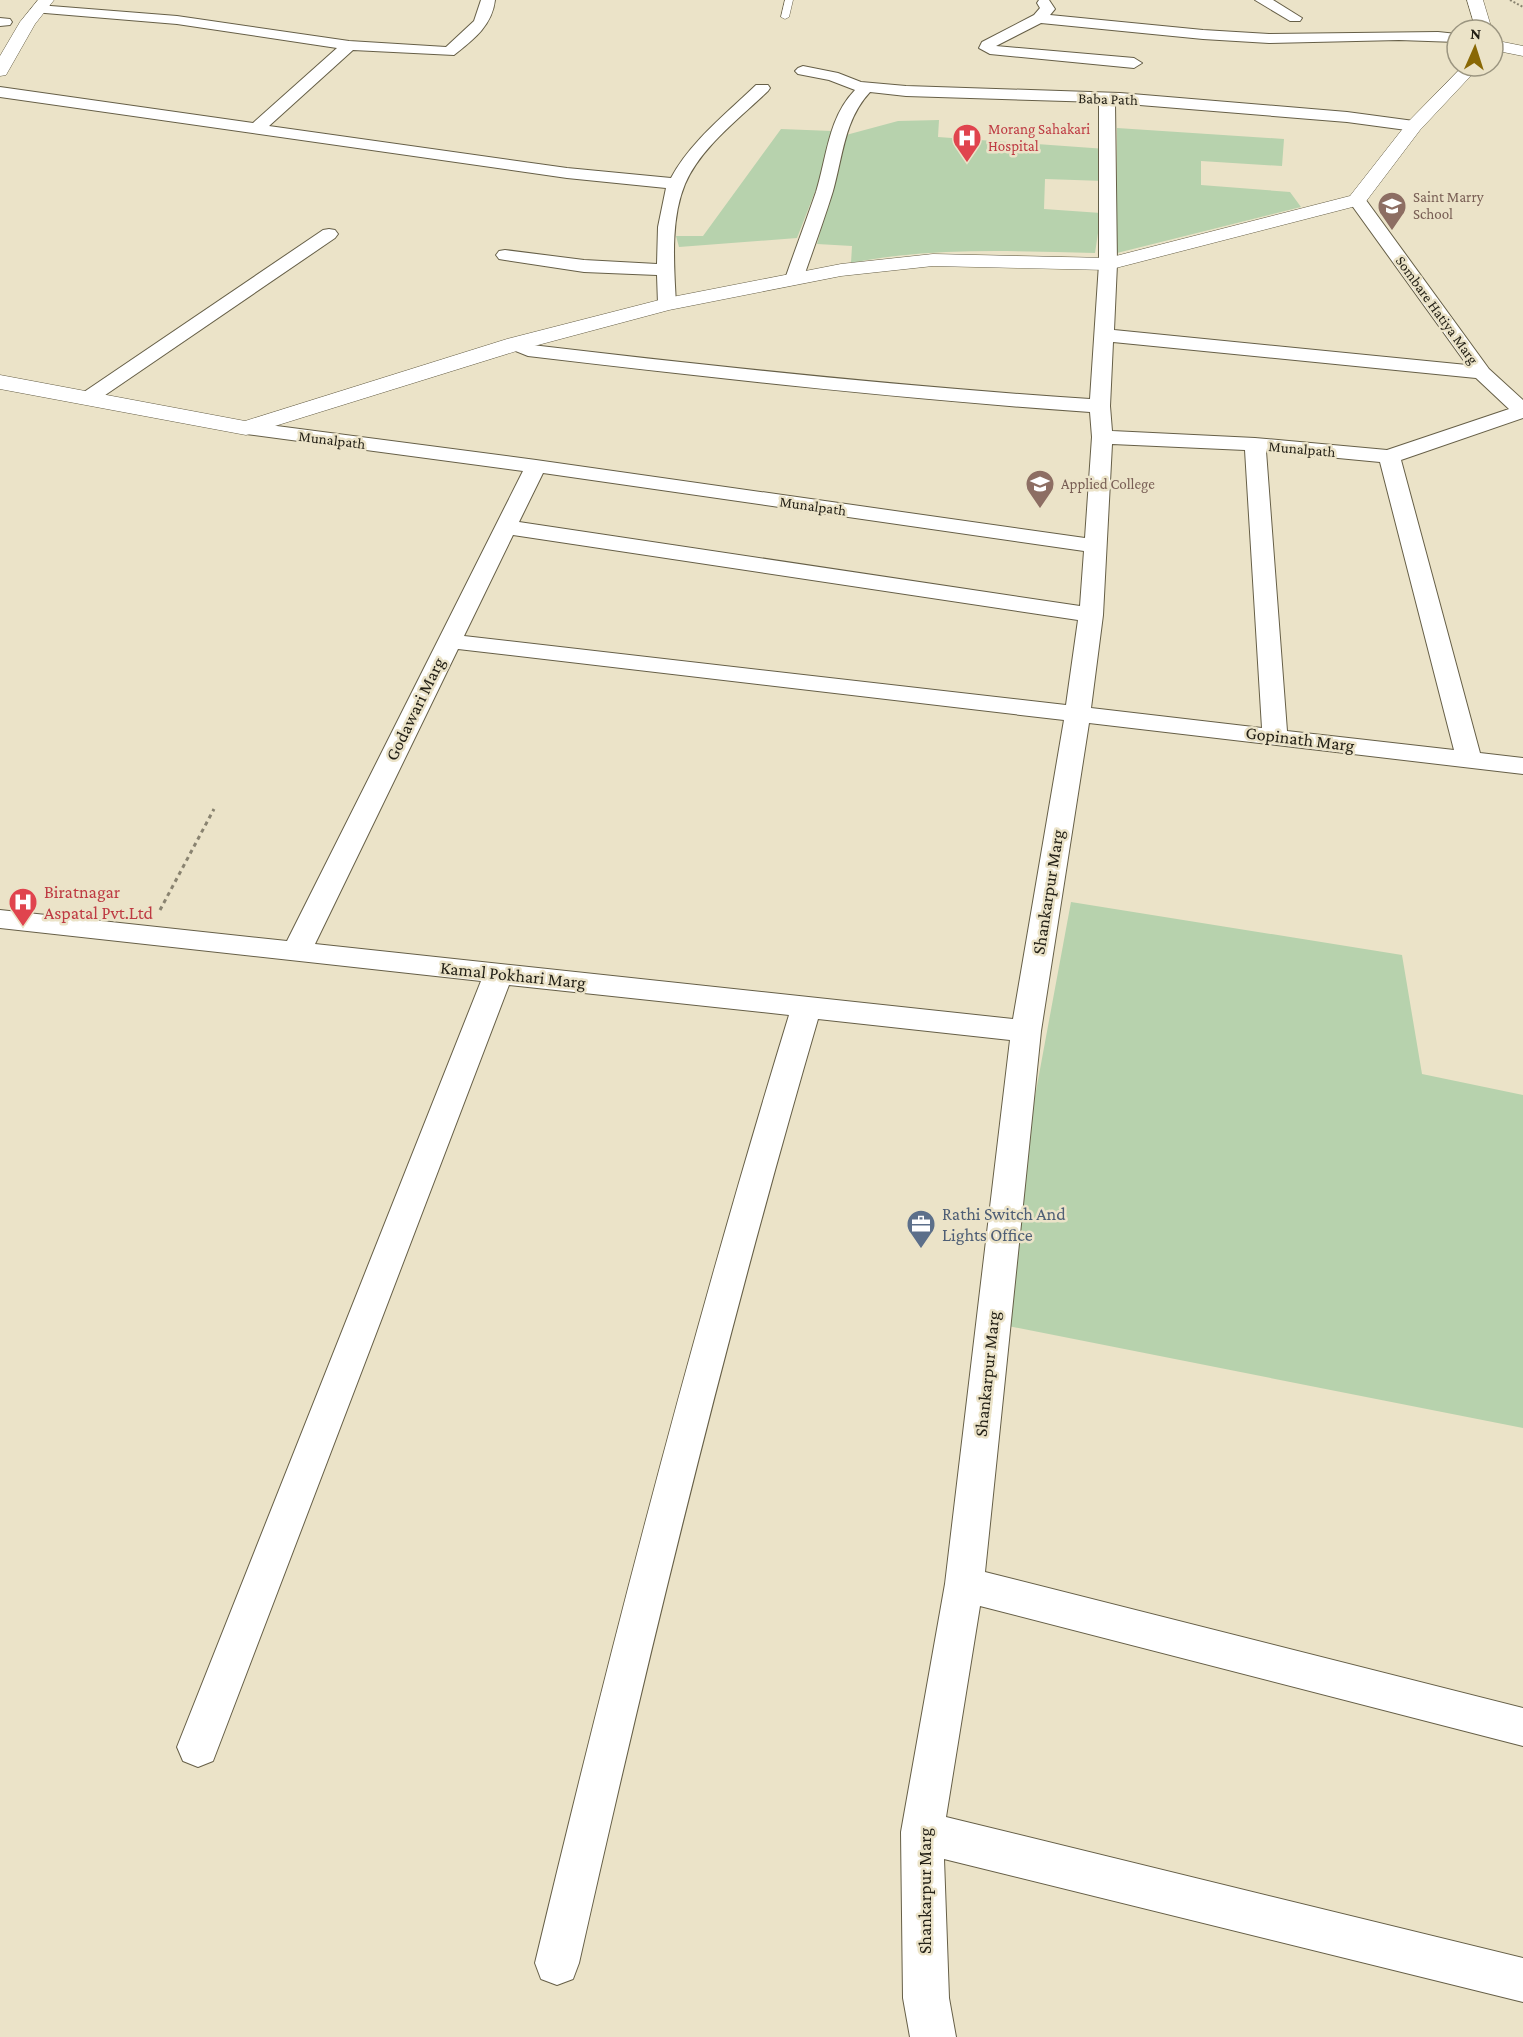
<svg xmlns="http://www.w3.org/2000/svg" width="1523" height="2037" viewBox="0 0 1523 2037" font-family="'Crimson Pro',serif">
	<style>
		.green { fill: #b7d2ad }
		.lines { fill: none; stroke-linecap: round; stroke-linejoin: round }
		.service-casing { stroke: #665f47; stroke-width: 1 }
		.minor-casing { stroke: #665f47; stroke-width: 2 }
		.tertiary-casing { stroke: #665f47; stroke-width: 1 }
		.secondary-casing { stroke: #665f47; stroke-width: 1 }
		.primary-casing { stroke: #665f47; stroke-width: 1 }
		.path-far1 { stroke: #898370; stroke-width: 2; stroke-dasharray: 2 2; stroke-linecap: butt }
		.path { stroke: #898370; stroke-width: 3; stroke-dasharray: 4 4; stroke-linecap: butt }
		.service { fill: #fff; fill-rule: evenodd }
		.minor { fill: #fff; fill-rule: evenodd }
		.tertiary { fill: #fff; fill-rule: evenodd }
		.secondary { fill: #fff; fill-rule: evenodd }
		.primary { fill: #fff; fill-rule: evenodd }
		.labels { text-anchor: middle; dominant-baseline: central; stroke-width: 5; stroke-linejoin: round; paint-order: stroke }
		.far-street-label { font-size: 15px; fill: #221f15; stroke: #ebe3c8 }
		.far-health-label { font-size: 15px; fill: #be3a42; stroke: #ebe3c8; text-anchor: start }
		.far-education-label { font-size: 15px; fill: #785e54; stroke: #ebe3c8; text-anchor: start }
		.street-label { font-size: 18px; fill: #221f15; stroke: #ebe3c8 }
		.health-label { font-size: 18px; fill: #be3a42; stroke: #ebe3c8; text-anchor: start }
		.service-label { font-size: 18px; fill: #4e5e75; stroke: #ebe3c8; text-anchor: start }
	</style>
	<rect width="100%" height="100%" fill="#ebe3c8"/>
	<g class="green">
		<path d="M939,120L938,137L1106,149L1104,181L1045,179L1044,209L1101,213L1095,253C1013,251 932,247 851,263L852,246L817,244L846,135L898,121Z"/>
		<polygon points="1117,128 1284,139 1282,166 1201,161 1201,185 1290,192 1301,207 1117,253"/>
		<polygon points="781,129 832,131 820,179 797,238 679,247 676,236 703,236"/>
		<polygon points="1071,902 1402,955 1422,1074 1523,1095 1523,1428 993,1323"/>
	</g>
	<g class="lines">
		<g class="service-casing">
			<polygon id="service" points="785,0 793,0 789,17 785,19 781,17"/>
		</g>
		<g class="minor-casing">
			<g id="minor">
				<path d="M481,0H495C492,26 473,40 454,55L353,50L269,126L567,168L671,178C691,141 727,113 756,85H768L770,88L768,91C739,119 701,147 685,184C670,220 674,266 676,304L674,308H660L658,304L657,275L584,272L505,260L499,259L496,255L499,251L505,250L584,260L657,264L658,227L666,188L567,178L0,97V87L253,123L337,48L177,24L33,12L31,9L38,5L177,16L349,41L446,47L474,21Z"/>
				<polygon points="1039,0 1049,0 1055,9 1050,15 1203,30 1269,34 1438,32 1457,34 1457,42 1399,40 1269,43 1203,39 1041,23 996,46 1134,58 1142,63 1134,68 990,54 979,48 982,42 1034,15 1040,8 1037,3"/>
				<polygon points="1255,0 1273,0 1302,18 1300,21 1290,21"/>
				<polygon points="0,18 10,19 12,22 10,25 0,26"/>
				<path d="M803,66L838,73L861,82L906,86L1120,93L1347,112L1414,121L1422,126L1414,131L1347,122L1115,103L1117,264L1114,330L1467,365L1348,200L1351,196H1363L1489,369L1523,400V418L1401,460L1480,753L1523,758V774L1089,723L1041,1031L985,1572L1523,1708V1746L980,1606L946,1817L1523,1958V2002L944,1859L949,1998L956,2037H910L903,1998L901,1832L945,1584L1010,1040L818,1019C727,1331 650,1646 579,1963L573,1979L557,1985L541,1979L535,1963C611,1645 693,1328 789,1015L509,985L213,1761L198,1767L183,1761L177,1747L481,981L0,928V910L287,941L523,471L246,434L239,432L236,428L239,424L246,422L536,460L1085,538L1092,437L1090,412C902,399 715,378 528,356L508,348L505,344L508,340L515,338L532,345C718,367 904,387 1090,399L1099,264V102L906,96L870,92C844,120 843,156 833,191C824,220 813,250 803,279L801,283H787L785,279C795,250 806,221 816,192C827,157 828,118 855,90L829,80L798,74L795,71L798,68ZM1113,342L1476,378L1509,409L1387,450L1255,438L1112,431L1110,406ZM1112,444L1245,450L1262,728L1091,708L1103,615ZM1266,451L1380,462L1454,750L1287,731ZM543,473L1084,551L1080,606L519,522ZM513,535L1078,620L1066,705L464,636ZM458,649L1064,720L1013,1019L315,944Z"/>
				<polygon points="329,229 335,230 338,234 335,238 95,402 81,402 78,398 81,394 323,230"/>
			</g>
		</g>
		<g class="tertiary-casing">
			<polygon id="tertiary" points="1463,66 1480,66 1420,130 1364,204 1108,270 933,266 841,276 669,310 523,349 246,435 0,389 0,375 245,421 507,339 667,298 841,264 933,254 1108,258 1350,196 1408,122"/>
		</g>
		<g class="secondary-casing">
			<g id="secondary">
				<polygon points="1467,0 1483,0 1492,30 1476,30"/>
				<polygon points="1493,40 1523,46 1523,56 1493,50"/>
			</g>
		</g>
		<g class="primary-casing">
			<polygon id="primary" points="38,0 54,0 35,24 6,75 0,76 0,56 20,22"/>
		</g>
		<polyline class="path-far1" points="1510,0 1523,7"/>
		<polyline class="path" points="160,910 214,809"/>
		<use href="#service" class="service"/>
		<use href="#minor" class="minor"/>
		<use href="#tertiary" class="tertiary"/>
		<use href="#secondary" class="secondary"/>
		<use href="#primary" class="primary"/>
	</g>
	<defs>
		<g id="hospital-pin" transform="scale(1.5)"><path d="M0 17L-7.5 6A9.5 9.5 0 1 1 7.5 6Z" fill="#e0444e" stroke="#ebe3c8"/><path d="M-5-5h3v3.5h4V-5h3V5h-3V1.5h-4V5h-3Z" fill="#fff"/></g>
		<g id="school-pin" transform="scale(1.5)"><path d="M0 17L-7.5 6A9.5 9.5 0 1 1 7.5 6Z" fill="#8d6e63" stroke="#ebe3c8"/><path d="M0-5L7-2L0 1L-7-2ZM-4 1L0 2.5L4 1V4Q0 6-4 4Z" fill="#fff"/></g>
		<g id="office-pin" transform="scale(1.5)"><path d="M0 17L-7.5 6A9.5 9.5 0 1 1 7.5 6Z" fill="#5c6f8a" stroke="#ebe3c8"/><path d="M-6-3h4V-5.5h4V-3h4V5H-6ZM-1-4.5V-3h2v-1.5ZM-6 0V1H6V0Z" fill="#fff"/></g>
	</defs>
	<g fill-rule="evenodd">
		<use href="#hospital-pin" x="967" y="138"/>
		<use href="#school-pin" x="1392" y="206"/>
		<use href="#school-pin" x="1040" y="484"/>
		<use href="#hospital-pin" x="23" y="902"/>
		<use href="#office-pin" x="921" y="1224"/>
	</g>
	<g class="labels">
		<g class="far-street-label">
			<text transform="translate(1108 99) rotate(2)">Baba Path</text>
			<text transform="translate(1437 310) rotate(54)">Sombare Hatiya Marg</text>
			<text transform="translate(332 440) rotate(7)">Munalpath</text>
			<text transform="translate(1302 449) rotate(5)">Munalpath</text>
			<text transform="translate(813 506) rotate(8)">Munalpath</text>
		</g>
		<g class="far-health-label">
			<text x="988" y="129">Morang Sahakari<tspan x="988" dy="17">Hospital</tspan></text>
		</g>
		<g class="far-education-label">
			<text x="1413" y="197">Saint Marry<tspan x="1413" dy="17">School</tspan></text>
			<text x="1061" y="484">Applied College</text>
		</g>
		<g class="street-label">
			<text transform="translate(415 709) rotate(-64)">Godawari Marg</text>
			<text transform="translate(1300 739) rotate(7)">Gopinath Marg</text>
			<text transform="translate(1048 892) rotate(-81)">Shankarpur Marg</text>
			<text transform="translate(513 975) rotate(6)">Kamal Pokhari Marg</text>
			<text transform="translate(987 1374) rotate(-84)">Shankarpur Marg</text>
			<text transform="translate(925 1891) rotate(-90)">Shankarpur Marg</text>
		</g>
		<g class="health-label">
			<text x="44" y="892">Biratnagar<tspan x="44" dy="21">Aspatal Pvt.Ltd</tspan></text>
		</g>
		<g class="service-label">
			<text x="942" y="1214">Rathi Switch And<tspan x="942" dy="21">Lights Office</tspan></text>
		</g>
	</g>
	<g transform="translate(1475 48) rotate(3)"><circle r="28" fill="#ebe3c8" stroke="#9b9580" stroke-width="1.5"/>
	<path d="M0-4.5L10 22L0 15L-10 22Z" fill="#896805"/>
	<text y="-9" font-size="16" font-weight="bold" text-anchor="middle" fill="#221f15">N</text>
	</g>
</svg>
